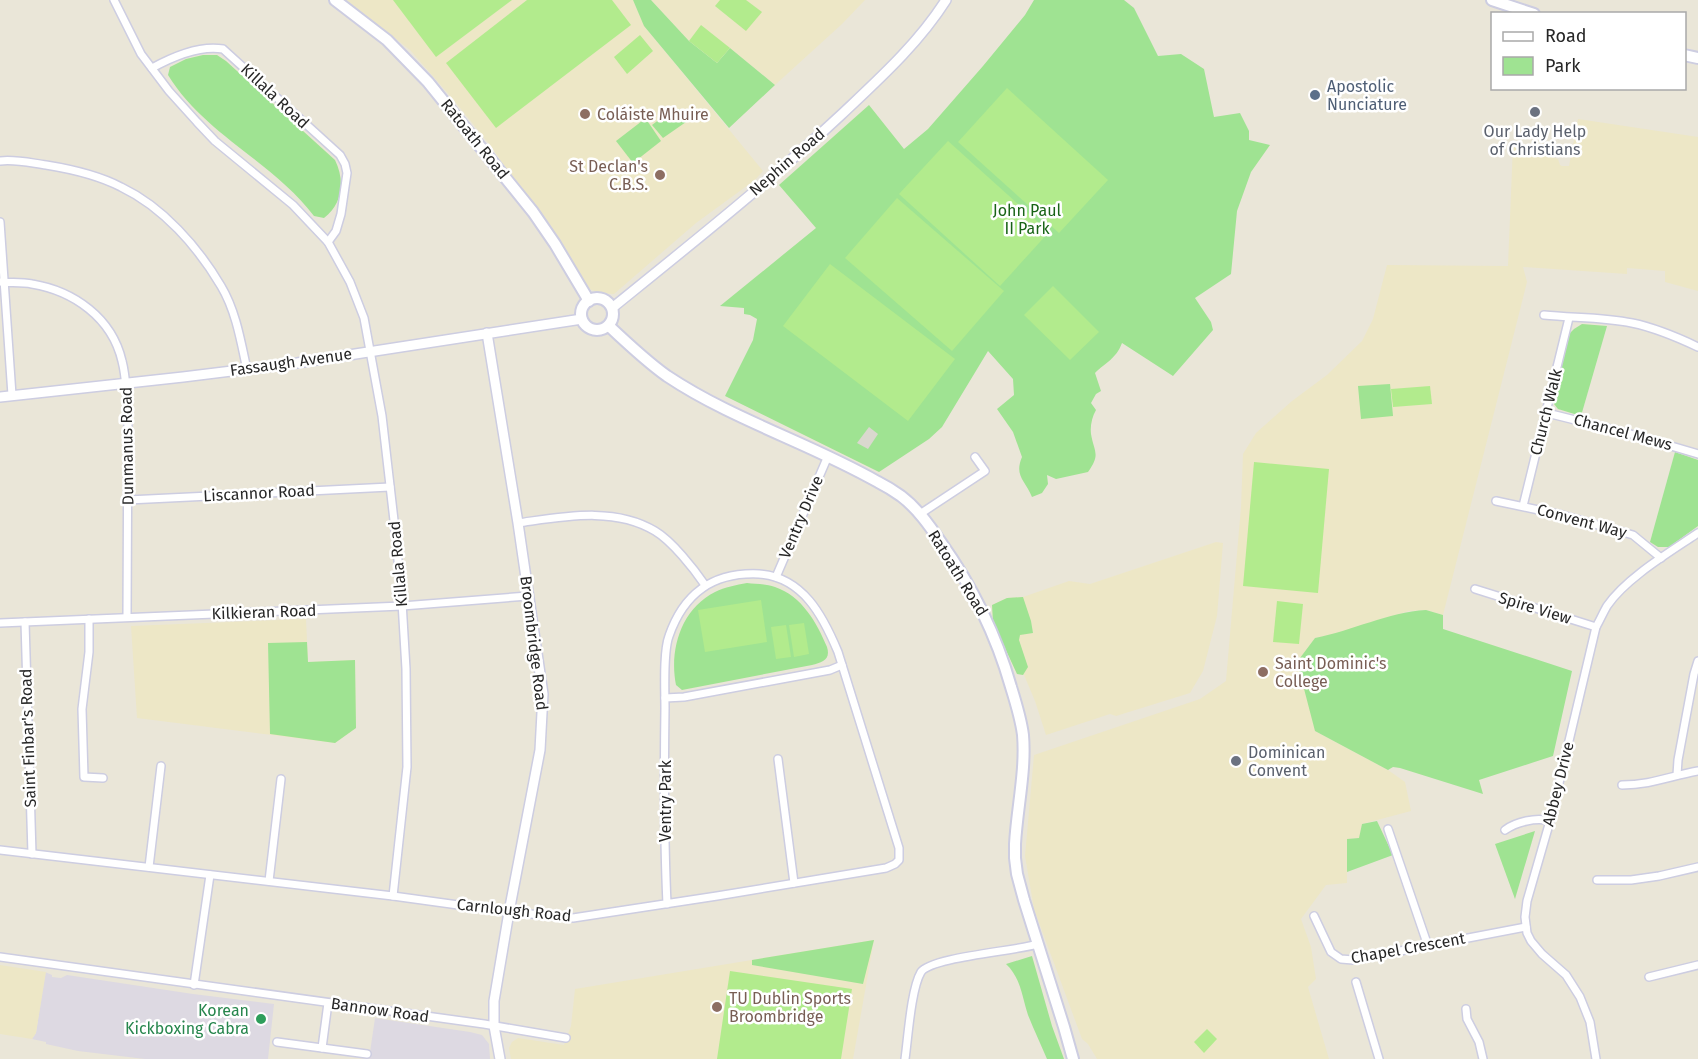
<svg xmlns="http://www.w3.org/2000/svg" width="1698" height="1059" viewBox="0 0 1698 1059" font-family="'Fira Sans',sans-serif">
	<style>
		.industrial { fill: #ddd9e2 }
		.education { fill: #ede7c6 }
		.green { fill: #9fe392 }
		.pitch { fill: #b2eb8d }
		.plaza { fill: #dad8ce }
		.lines { fill: none; stroke-linecap: round; stroke-linejoin: round }
		.minor-casing { stroke: #cdcde1; stroke-width: 10 }
		.tertiary-casing { stroke: #cdcde1; stroke-width: 12 }
		.secondary-casing { stroke: #cdcde1; stroke-width: 14 }
		.minor { stroke: #fff; stroke-width: 7 }
		.tertiary { stroke: #fff; stroke-width: 9 }
		.secondary { stroke: #fff; stroke-width: 10 }
		.service-dot { fill: #5c6f8a; stroke: #fff; stroke-width: 2 }
		.worship-dot { fill: #6b7280; stroke: #fff; stroke-width: 2 }
		.education-dot { fill: #8d6e63; stroke: #fff; stroke-width: 2 }
		.leisure-dot { fill: #2e9e5b; stroke: #fff; stroke-width: 2 }
		.labels { text-anchor: middle; dominant-baseline: central; stroke-width: 5; stroke-linejoin: round; paint-order: stroke }
		.service-label { font-size: 16px; fill: #4e5e75; stroke: #fff; text-anchor: start }
		.street-label { font-size: 16px; fill: #272727; stroke: #fff }
		.education-label { font-size: 16px; fill: #785e54; stroke: #fff; text-anchor: start }
		.worship-label { font-size: 16px; fill: #5b616d; stroke: #fff }
		.park-label { font-size: 16px; fill: #196417; stroke: #fff }
		.leisure-label { font-size: 16px; fill: #27864d; stroke: #fff; text-anchor: end }
	</style>
	<rect width="100%" height="100%" fill="#eae6d8"/>
	<g class="industrial">
		<polygon points="45,972 52,975 52,977 61,978 67,975 193,994 274,1004 268,1059 145,1059 78,1051 46,1044 46,1042 32,1039 36,1033"/>
		<polygon points="375,1018 470,1032 482,1035 489,1044 490,1059 369,1059"/>
	</g>
	<g class="education">
		<polygon points="346,0 633,0 645,27 763,171 755,180 696,223 614,294 600,293 589,289 543,217 529,201 490,145 452,98 410,50"/>
		<polygon points="651,0 865,0 842,24 775,85 730,48 689,41"/>
		<polygon points="1578,119 1698,137 1698,291 1665,282 1665,271 1627,268 1627,274 1523,267 1527,282 1443,615 1426,610 1409,611 1332,635 1315,638 1315,731 1388,770 1405,782 1411,811 1362,824 1360,838 1347,839 1347,883 1326,885 1301,919 1311,947 1316,979 1308,987 1329,1059 1097,1059 1088,1044 1082,1039 1034,909 1025,856 1034,755 1200,699 1226,681 1241,507 1243,454 1256,433 1292,401 1327,375 1362,341 1373,319 1387,265 1508,266 1513,145 1558,159 1560,165 1562,166 1569,166"/>
		<polygon points="1216,542 1223,543 1217,616 1203,671 1190,693 1116,716 1110,714 1046,735 1035,701 1024,675 1017,674 993,622 992,605 1007,598 1023,597 1069,581 1090,584"/>
		<polygon points="306,619 308,662 355,660 356,728 335,743 137,718 131,626"/>
		<polygon points="874,940 853,1059 511,1059 509,1048 512,1042 518,1038 564,1045 571,1026 575,989"/>
		<polygon points="0,965 46,972 36,1033 32,1039 0,1034"/>
	</g>
	<g class="green">
		<polygon points="633,0 651,0 689,41 717,63 730,48 775,85 729,128 644,26"/>
		<path d="M1034,0H1124L1134,8L1158,56L1181,54L1204,69L1214,117L1240,113L1249,131V140L1270,145L1251,172L1237,211L1231,274L1195,298L1211,322L1213,330L1173,376L1122,343C1116,359 1106,362 1095,373L1101,391L1096,394L1091,403L1096,410C1092,417 1090,426 1091,434C1094,452 1101,454 1088,472L1056,479L1047,475L1048,484L1042,493L1032,497C1025,480 1014,476 1022,457L1013,432L997,409L1014,395L1013,379L988,351L942,427L929,439L879,472L725,396L753,340L757,319L750,315L744,314V308L720,306L816,228L779,185L869,105L904,149L928,129L983,66L1025,15Z"/>
		<path d="M203,55H217L226,61L335,160C345,180 343,204 324,218L314,216C273,162 204,134 168,75L170,67L186,59Z"/>
		<polygon points="678,109 690,113 686,122 663,138 652,125 664,116"/>
		<polygon points="642,121 648,122 661,141 633,163 616,141"/>
		<polygon points="1582,324 1607,326 1581,416 1558,409 1554,404 1554,397 1570,333 1574,329"/>
		<polygon points="1390,384 1393,416 1361,419 1358,386"/>
		<polygon points="1675,452 1698,460 1698,526 1669,547 1658,547 1650,542"/>
		<path d="M747,583C756,584 766,584 775,587C802,596 817,623 827,647C831,660 822,662 812,665L682,690L676,685C669,650 681,609 715,592C725,587 736,585 747,583Z"/>
		<polygon points="1023,597 1031,621 1033,633 1020,635 1019,640 1028,667 1023,675 1017,674 993,622 992,605 1007,598"/>
		<path d="M1426,610L1443,615V629L1572,671L1553,756L1479,780L1483,794L1400,768L1393,767L1388,770L1315,731L1297,662L1315,638C1352,631 1388,612 1426,610Z"/>
		<polygon points="307,642 308,662 355,660 356,728 335,743 270,734 268,643"/>
		<polygon points="1377,821 1393,855 1347,872 1347,839 1359,838 1362,824"/>
		<polygon points="1535,831 1515,899 1495,844"/>
		<polygon points="874,940 863,984 752,965 752,960"/>
		<path d="M1032,956L1052,1026L1064,1059H1047C1041,1045 1034,1030 1028,1015C1022,997 1021,978 1006,964Z"/>
	</g>
	<g class="pitch">
		<polygon points="393,0 512,0 436,57"/>
		<polygon points="527,0 612,0 631,25 496,128 446,63"/>
		<polygon points="720,0 746,0 762,12 746,31 715,6"/>
		<polygon points="701,25 730,48 717,63 689,41"/>
		<polygon points="640,35 653,51 627,74 614,57"/>
		<polygon points="1007,88 1108,180 1059,233 958,142"/>
		<polygon points="948,141 1049,232 1000,286 899,194"/>
		<polygon points="897,198 1004,291 952,351 845,258"/>
		<polygon points="830,264 955,359 908,421 783,326"/>
		<polygon points="1053,286 1099,332 1070,360 1024,315"/>
		<polygon points="1430,386 1432,404 1393,407 1391,389"/>
		<polygon points="1254,462 1329,469 1318,593 1243,586"/>
		<polygon points="761,600 767,642 705,652 698,610"/>
		<polygon points="1277,601 1303,604 1299,644 1273,642"/>
		<polygon points="804,623 809,654 794,657 789,625"/>
		<polygon points="786,625 791,657 776,659 771,627"/>
		<polygon points="730,971 852,989 841,1059 717,1059"/>
		<polygon points="1207,1029 1217,1039 1204,1053 1194,1042"/>
	</g>
	<polygon class="plaza" points="869,427 878,434 868,449 857,443"/>
	<g class="lines">
		<g class="minor-casing">
			<g id="minor">
				<polyline points="114,0 141,54 169,91 197,122 215,141 293,205 328,242 350,282 364,318 382,416 395,529 402,602 406,669 407,767 393,896"/>
				<path d="M152,68C172,57 200,45 223,49L340,155L345,164L347,173L341,214L336,231L328,242"/>
				<path d="M0,161C15,159 31,163 46,165C71,169 98,175 121,187C163,207 198,247 221,286C236,311 241,342 247,370"/>
				<polyline points="0,222 12,395"/>
				<path d="M0,282C11,283 22,282 32,284C74,291 112,318 122,361C126,376 126,391 128,407L127,617"/>
				<path d="M1544,315C1573,318 1604,317 1632,323C1656,328 1677,337 1698,347"/>
				<polyline points="1547,413 1627,433 1698,454"/>
				<polyline points="128,500 390,487"/>
				<polyline points="1496,501 1562,515 1633,535 1661,558"/>
				<polyline points="1523,506 1569,318"/>
				<polyline points="920,514 985,471 975,457"/>
				<path d="M518,523C562,517 614,506 655,531C672,541 694,569 705,585"/>
				<polyline points="776,577 828,456"/>
				<polyline points="1475,589 1596,627"/>
				<polyline points="89,619 89,652 82,709 84,777 103,778"/>
				<polyline points="25,622 32,854"/>
				<polyline points="0,623 402,606 528,596"/>
				<polyline points="665,698 684,697 830,670 842,665"/>
				<polyline points="778,759 794,883"/>
				<polyline points="1677,775 1678,760 1694,674 1698,661"/>
				<path d="M1622,785C1651,785 1670,776 1698,771"/>
				<polyline points="1388,829 1428,946"/>
				<path d="M1505,830C1516,822 1536,817 1550,821"/>
				<path d="M0,850L393,896L509,912L573,918L717,896L886,868L895,864L899,860V848L838,652C823,616 803,577 759,574C713,572 684,593 669,636C663,652 665,690 665,708C664,774 664,839 667,904"/>
				<polyline points="149,867 161,766"/>
				<polyline points="1597,880 1631,880 1659,876 1698,867"/>
				<polyline points="269,881 281,779"/>
				<polyline points="1314,916 1331,952 1341,959 1353,960 1526,927"/>
				<polyline points="0,957 484,1024 566,1038"/>
				<polyline points="1649,977 1698,965"/>
				<polyline points="1356,982 1379,1059"/>
				<polyline points="194,985 210,875"/>
				<polyline points="1466,1009 1467,1019 1479,1042 1483,1059"/>
				<polyline points="277,1042 367,1054"/>
				<polyline points="322,1048 328,1003"/>
				<path d="M905,1059C908,1038 911,989 921,972C931,957 1017,951 1038,944"/>
				<path d="M1596,1059L1590,1022L1580,997L1566,975L1542,954L1531,941L1527,933L1525,917L1527,901L1550,821L1596,627C1600,620 1603,613 1607,606C1626,578 1670,552 1698,533"/>
			</g>
		</g>
		<g class="tertiary-casing">
			<g id="tertiary">
				<path d="M612,308C690,245 769,182 842,114C879,79 918,44 946,0"/>
				<polyline points="487,333 518,523 543,694 540,750 509,912 494,1001 494,1026 500,1059"/>
				<polyline points="0,397 183,377 297,363 582,319"/>
			</g>
		</g>
		<g class="secondary-casing">
			<g id="secondary">
				<polyline points="335,0 387,40 428,82 533,212 555,244 589,301"/>
				<polyline points="1492,0 1534,14"/>
				<polyline points="1684,55 1698,58"/>
				<circle cx="597" cy="314" r="16"/>
				<path d="M609,326C627,343 646,361 667,376C733,420 810,443 878,482C886,486 894,491 901,496C917,508 929,525 940,541C972,586 996,634 1011,687C1016,703 1021,719 1023,735C1026,771 1017,808 1015,844V858L1017,874L1024,900L1064,1027L1073,1059"/>
			</g>
		</g>
		<use href="#minor" class="minor"/>
		<use href="#tertiary" class="tertiary"/>
		<use href="#secondary" class="secondary"/>
	</g>
	<circle class="service-dot" cx="1315" cy="95" r="6"/>
	<g class="worship-dot">
		<circle cx="1535" cy="112" r="6"/>
		<circle cx="1236" cy="761" r="6"/>
	</g>
	<g class="education-dot">
		<circle cx="585" cy="114" r="6"/>
		<circle cx="660" cy="175" r="6"/>
		<circle cx="1263" cy="672" r="6"/>
		<circle cx="717" cy="1007" r="6"/>
	</g>
	<circle class="leisure-dot" cx="261" cy="1019" r="6"/>
	<g class="labels">
		<g class="service-label">
			<text x="1327" y="86">Apostolic<tspan x="1327" dy="18">Nunciature</tspan></text>
		</g>
		<g class="street-label">
			<text transform="translate(275 96) rotate(43)">Killala Road</text>
			<text transform="translate(475 139) rotate(51)">Ratoath Road</text>
			<text transform="translate(787 162) rotate(-41)">Nephin Road</text>
			<text transform="translate(291 362) rotate(-8)">Fassaugh Avenue</text>
			<text transform="translate(1546 412) rotate(-76)">Church Walk</text>
			<text transform="translate(1623 432) rotate(15)">Chancel Mews</text>
			<text transform="translate(127 446) rotate(-91)">Dunmanus Road</text>
			<text transform="translate(259 493) rotate(-3)">Liscannor Road</text>
			<text transform="translate(801 517) rotate(-67)">Ventry Drive</text>
			<text transform="translate(1582 521) rotate(15)">Convent Way</text>
			<text transform="translate(398 564) rotate(-95)">Killala Road</text>
			<text transform="translate(958 573) rotate(58)">Ratoath Road</text>
			<text transform="translate(1535 608) rotate(17)">Spire View</text>
			<text transform="translate(264 612) rotate(-2)">Kilkieran Road</text>
			<text transform="translate(534 643) rotate(83)">Broombridge Road</text>
			<text transform="translate(28 738) rotate(-92)">Saint Finbar's Road</text>
			<text transform="translate(1558 784) rotate(-76)">Abbey Drive</text>
			<text transform="translate(665 801) rotate(-90)">Ventry Park</text>
			<text transform="translate(514 910) rotate(6)">Carnlough Road</text>
			<text transform="translate(1408 948) rotate(-10)">Chapel Crescent</text>
			<text transform="translate(380 1010) rotate(8)">Bannow Road</text>
		</g>
		<g class="education-label">
			<text x="597" y="114">Coláiste Mhuire</text>
			<text x="648" y="166" text-anchor="end">St Declan's<tspan x="648" dy="18">C.B.S.</tspan></text>
			<text x="1275" y="663">Saint Dominic's<tspan x="1275" dy="18">College</tspan></text>
			<text x="729" y="998">TU Dublin Sports<tspan x="729" dy="18">Broombridge</tspan></text>
		</g>
		<g class="worship-label">
			<text x="1535" y="131">Our Lady Help<tspan x="1535" dy="18">of Christians</tspan></text>
			<text x="1248" y="752" text-anchor="start">Dominican<tspan x="1248" dy="18">Convent</tspan></text>
		</g>
		<g class="park-label">
			<text x="1027" y="210">John Paul<tspan x="1027" dy="18">II Park</tspan></text>
		</g>
		<g class="leisure-label">
			<text x="249" y="1010">Korean<tspan x="249" dy="18">Kickboxing Cabra</tspan></text>
		</g>
	</g>
	<rect x="1491" y="12" width="195" height="78" fill="#ffffff" stroke="#a9a9a9" stroke-width="1.5"/>
	<rect x="1503" y="32" width="30" height="9" fill="#ffffff" stroke="#a9a9a9" stroke-width="1.5"/>
	<text x="1545" y="42" font-size="18" fill="#272727">Road</text>
	<rect x="1503" y="57" width="30" height="18" fill="#9fe392" stroke="#a9a9a9" stroke-width="1.5"/>
	<text x="1545" y="72" font-size="18" fill="#272727">Park</text>
</svg>
